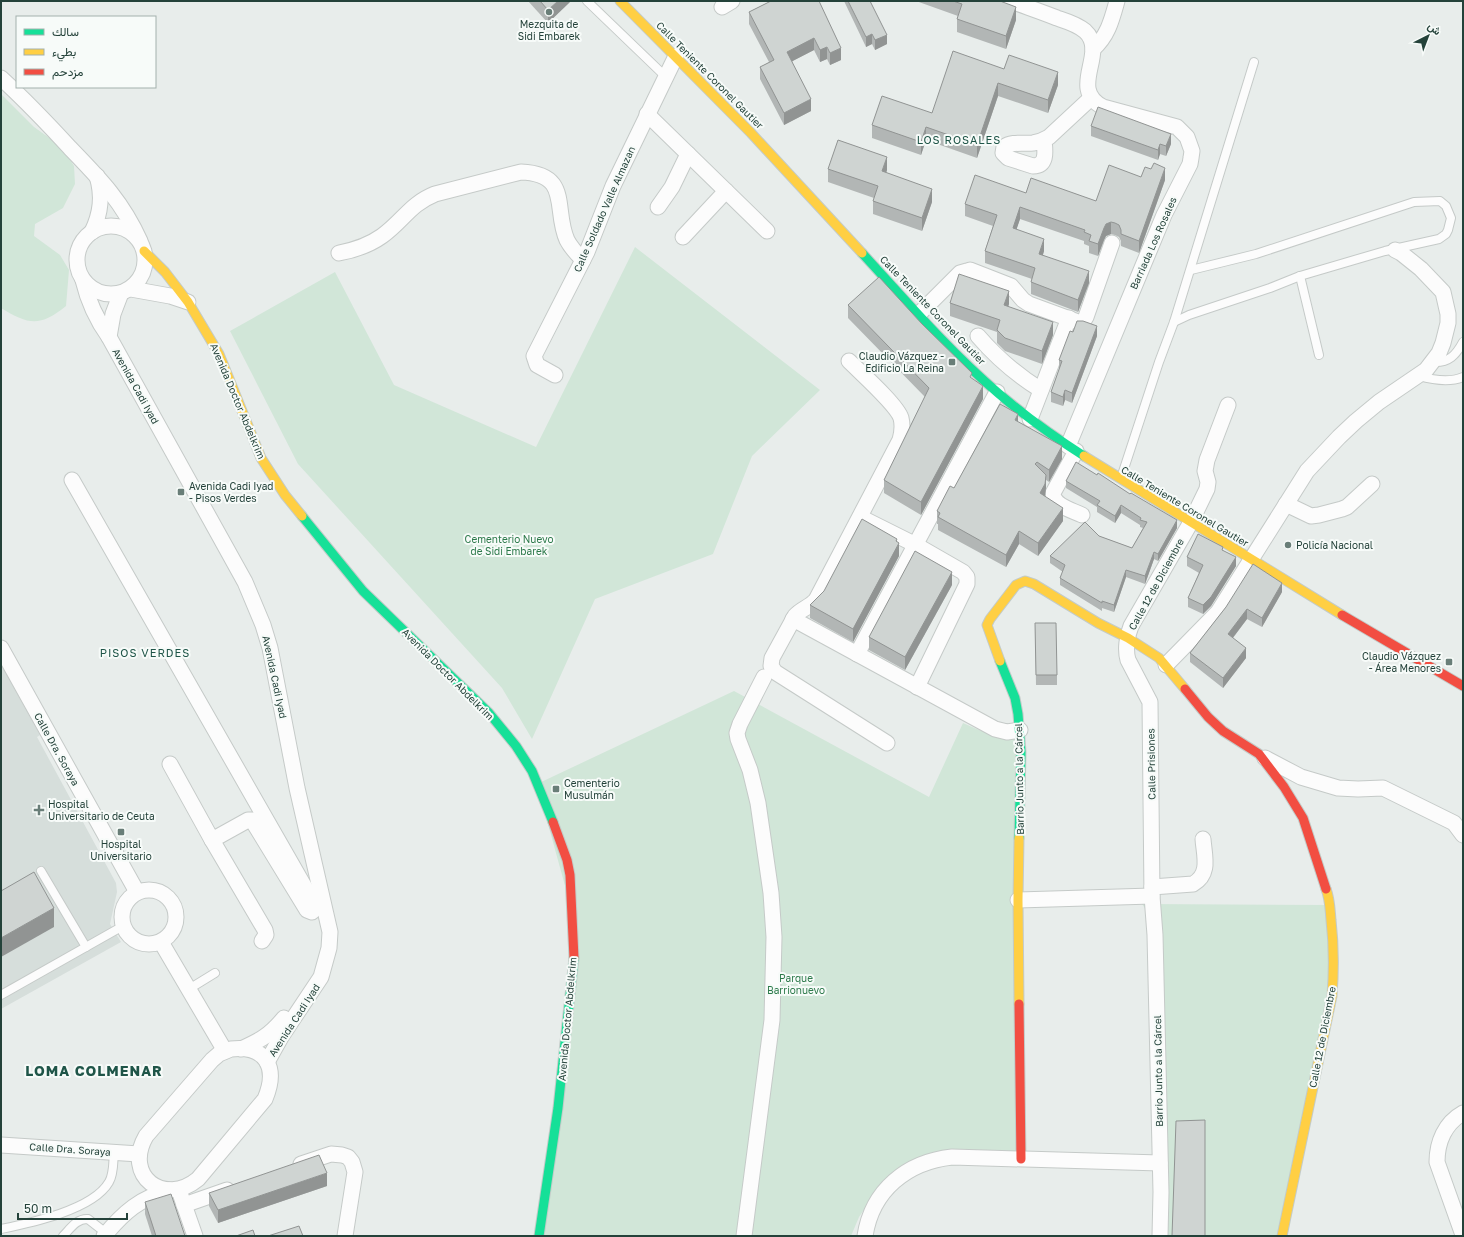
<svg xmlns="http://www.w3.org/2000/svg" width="1464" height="1237" viewBox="0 0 1464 1237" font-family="'Golos Text',Vazirmatn,sans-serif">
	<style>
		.built { fill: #d6dedb }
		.green { fill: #d1e6d8 }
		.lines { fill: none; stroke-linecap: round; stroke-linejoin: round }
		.lane-casing { stroke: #c5cac8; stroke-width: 10 }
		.street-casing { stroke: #c5cac8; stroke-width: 17 }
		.fast-casing { stroke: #c3cbc8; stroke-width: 11 }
		.slow-casing { stroke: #c3cbc8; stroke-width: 11 }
		.jam-casing { stroke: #c3cbc8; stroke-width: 11 }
		.lane { stroke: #fcfcfc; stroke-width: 8 }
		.street { stroke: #fcfcfc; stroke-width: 15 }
		.fast { stroke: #16e098; stroke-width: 9 }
		.slow { stroke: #ffcf43; stroke-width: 9 }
		.jam { stroke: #f24e42; stroke-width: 9 }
		.wall { fill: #b2b6b5 }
		.shaded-wall { fill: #919493 }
		.building { fill: #cfd4d2; stroke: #919493 }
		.poi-dot { fill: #697e78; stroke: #f7fbf9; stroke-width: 1.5 }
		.labels { text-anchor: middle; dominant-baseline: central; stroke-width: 4; stroke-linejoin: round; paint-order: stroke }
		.poi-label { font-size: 10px; fill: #24423a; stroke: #f7fbf9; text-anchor: start }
		.street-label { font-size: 10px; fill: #24423a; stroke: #f7fbf9 }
		.park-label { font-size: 10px; fill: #2d7a4b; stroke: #f7fbf9 }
		.neighbourhood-label { font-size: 11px; letter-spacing: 1px; fill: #1f5548; stroke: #f7fbf9 }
		.district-label { font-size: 14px; font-weight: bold; letter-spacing: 1px; fill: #1f5548; stroke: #f7fbf9 }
	</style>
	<rect width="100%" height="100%" fill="#e8edeb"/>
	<polygon class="built" points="1,665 40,735 37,737 116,883 117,892 110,924 121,942 1,1009"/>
	<g class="green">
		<path d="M1,94L34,127L62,147L74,166L75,184L63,208L35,224L34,236L60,255L69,270L66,306C40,327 29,325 1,308Z"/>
		<polygon points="635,247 820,390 752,456 713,554 595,599 532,739 502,688 298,464 230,331 335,272 394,385 536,447"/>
		<path d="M734,691L929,797L963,723C986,733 990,737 1016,729L1017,1164H974L935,1167L908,1173L873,1196L859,1217L851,1236H539L578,933L537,784Z"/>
		<polygon points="1142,904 1330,905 1335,942 1287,1236 1159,1236 1151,917"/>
	</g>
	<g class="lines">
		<g class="lane-casing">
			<g id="lane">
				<polyline points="587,1 666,77"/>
				<polyline points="1300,276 1319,355"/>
				<polyline points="1174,322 1189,315 1270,288 1300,276 1385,251 1439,239 1446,234 1448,230 1451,218 1446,206 1440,201 1414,202 1256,254 1191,270"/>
				<path d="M1433,362C1449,363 1456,355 1463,342"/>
				<path d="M1419,376C1433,380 1449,383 1463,377"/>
				<polyline points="1121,478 1159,362 1174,322 1254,62"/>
				<polyline points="41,871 86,947"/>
				<polyline points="189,989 215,973"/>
				<polyline points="1,995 123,926"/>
				<path d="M1,1229C30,1223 93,1210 109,1182C114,1174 113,1162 114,1152"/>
				<path d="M63,1236C70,1229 77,1218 88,1219L106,1233"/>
			</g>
		</g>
		<g class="street-casing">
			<g id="street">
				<path d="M1011,1C1027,7 1042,12 1057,18C1066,21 1077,24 1085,31C1109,53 1067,88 1103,107L1177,127L1187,137L1192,151L1191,158L1190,164L1164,215L1068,446"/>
				<polyline points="722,7 732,1"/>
				<path d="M1093,49C1108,36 1112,19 1117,1"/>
				<path d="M1,78C25,100 48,124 70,148C100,179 122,201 140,241"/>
				<polyline points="647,114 767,231"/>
				<path d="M1044,140C1045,150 1048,166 1033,166L1008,158L1003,153L1004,147C1012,141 1024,144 1033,143C1039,142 1044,140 1049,137L1091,98"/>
				<polyline points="658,207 672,187 688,154"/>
				<circle cx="111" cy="260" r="34"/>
				<path d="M92,232C101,213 103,196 97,176"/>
				<polyline points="683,237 726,191"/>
				<path d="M339,253C355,250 368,246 382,236C403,221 410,204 435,194L521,172C572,174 553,209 567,240C571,248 577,254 583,260"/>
				<path d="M83,280C88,301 96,319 109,337L245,582L263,625L270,648L297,788L330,932L329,948L321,977L281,1037L267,1062"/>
				<polyline points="131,289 170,296 188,302"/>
				<polyline points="919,314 960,273 967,271 970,270 1011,286 1023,300 1029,304 1078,322 1083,322 1086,317 1112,243"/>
				<path d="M978,336C996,357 1017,375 1041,390"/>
				<polyline points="109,337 113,314 121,293"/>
				<path d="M849,361C861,373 897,405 901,418C903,426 902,433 900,440L816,600C810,607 801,609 795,616L772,658L771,666L775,672L887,743"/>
				<polyline points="555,375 537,365 534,356 587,252 613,186 676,56"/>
				<polyline points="1030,419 1069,318"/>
				<path d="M1076,451L1053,493C1053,506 1072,510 1082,515"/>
				<polyline points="72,480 315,905 314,910 312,912 307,910 252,820 248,820 212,840"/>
				<polyline points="1286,504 1311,516 1319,515 1342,509 1347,507 1372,484"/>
				<polyline points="860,517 916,545 963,572 967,577 967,584 917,687"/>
				<polyline points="793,619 995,729 1007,732 1020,730"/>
				<polyline points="1,648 137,892"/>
				<polyline points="857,654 997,392"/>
				<polyline points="1166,665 1218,612 1307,471 1339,437 1356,421 1379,402 1426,370 1439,353 1443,343 1448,323 1448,314 1443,292 1421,269 1401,253 1395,250"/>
				<polyline points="1265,758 1301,777 1338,788 1358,789 1383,788 1454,823 1463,835"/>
				<polyline points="170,764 212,840 265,930 266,935 262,941"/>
				<path d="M1152,887L1193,884C1211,874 1204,855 1203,839"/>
				<circle cx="149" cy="917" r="27"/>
				<polyline points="1018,900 1152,896"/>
				<polyline points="161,942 225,1051"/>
				<path d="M231,1049C267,1045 278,1068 265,1099L198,1179C164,1207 123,1176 146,1136L212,1060L219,1054Z"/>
				<path d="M241,1049C261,1040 270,1035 284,1018"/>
				<path d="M1463,1113C1445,1123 1437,1142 1437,1162L1463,1235"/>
				<polyline points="1,1145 139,1154"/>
				<polyline points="301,1164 331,1154 342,1155 348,1157 352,1162 355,1172 345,1236"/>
				<polyline points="181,1196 195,1236"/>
				<polyline points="184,1205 227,1190"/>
				<path d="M104,1236C124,1212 140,1198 170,1190"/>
				<polyline points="744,1236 772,1020 774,937 771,893 758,803 750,770 738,739 737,733 740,724 764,677"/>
				<path d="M865,1236C872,1190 907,1162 952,1157L1160,1163"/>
				<path d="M1160,1236L1161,1192L1155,935L1152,896L1150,702L1128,660C1125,650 1127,636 1131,626L1191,522L1207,489L1208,482L1205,471L1207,460L1228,405"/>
			</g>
		</g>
		<g class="fast-casing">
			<g id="fast">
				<path d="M862,253C906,301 949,351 998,393C1025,416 1054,437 1084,456"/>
				<polyline points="302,516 363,591 489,713 516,746 532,771 553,822"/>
				<polyline points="1000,661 1015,698 1018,714 1021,752 1019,838"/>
				<polyline points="539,1236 558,1108 574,958"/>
			</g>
		</g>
		<g class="slow-casing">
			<g id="slow">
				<polyline points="620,1 751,133 862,253"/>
				<polyline points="144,251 165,272 188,302 219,354 261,458 285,495 302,516"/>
				<polyline points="1084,456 1342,615"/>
				<polyline points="1000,661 987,625 990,619 1016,585 1025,581 1034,584 1098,623 1128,638 1159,658 1185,689"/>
				<polyline points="1019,1004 1018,900 1019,838"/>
				<path d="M1282,1236L1332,996C1334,970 1334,946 1331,920C1330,909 1330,899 1326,889"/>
			</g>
		</g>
		<g class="jam-casing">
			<g id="jam">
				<polyline points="1342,615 1463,686"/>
				<polyline points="1185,689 1208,717 1223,731 1259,754 1284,787 1303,818 1326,889"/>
				<polyline points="553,822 567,860 570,875 574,958"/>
				<polyline points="1019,1004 1021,1159"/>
			</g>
		</g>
		<use href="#lane" class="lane"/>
		<use href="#street" class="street"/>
		<use href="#fast" class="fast"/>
		<use href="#slow" class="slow"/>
		<use href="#jam" class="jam"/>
	</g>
	<g class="wall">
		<polygon points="528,1 571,1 548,23"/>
		<polygon points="771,1 841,60 830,65 827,59 820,62 814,50 792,61 811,111 784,125 760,79 760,67 769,62 749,24 749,12"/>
		<polygon points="844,1 870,1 887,44 875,50 872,44 866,47"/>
		<polygon points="916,1 1000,1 1016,20 1006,49 957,32 957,19 958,16"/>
		<polygon points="1004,69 1058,85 1048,113 998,96 977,158 926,140 921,155 872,138 872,125 932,113"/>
		<polygon points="1091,126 1171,144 1166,156 1160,154 1158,160 1091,136"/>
		<polygon points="828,169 887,170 886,173 932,202 922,231 873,214 873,201 874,198 828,182"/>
		<polygon points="1141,177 1165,180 1139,253 1121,246 1121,241 1119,237 1115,235 1111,234 1106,236 1104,240 1098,256 1089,253 1089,246 1084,244 1084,241 1020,219 1016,230 1044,251 1043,255 1089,283 1078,312 1031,294 1031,282 1032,279 985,263 985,251 993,226 965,216 965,204 1026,193 1096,201"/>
		<polygon points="950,303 1009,304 1008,307 1053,335 1042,364 1005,351 997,343 997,332 950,316"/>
		<polygon points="848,305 972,379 983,399 921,515 884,493 884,480 925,397 848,318"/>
		<polygon points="1073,332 1097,336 1072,403 1065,400 1063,406 1051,402 1051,392 1059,370 1059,360"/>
		<polygon points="1018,422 1062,459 1049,482 1046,480 1045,496 1063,521 1038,556 1019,544 1006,567 938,530 938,524 937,524 937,511 954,488"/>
		<polygon points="1066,481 1177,528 1158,561 1154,559 1145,584 1126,577 1114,612 1102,608 1102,611 1060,585 1060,578 1063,572 1050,563 1050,556 1099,536 1132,548 1143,528 1140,527 1140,525 1121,513 1115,523 1097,512 1097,507 1066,488"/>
		<polygon points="897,541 899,556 853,642 810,618 810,605"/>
		<polygon points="1223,550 1236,566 1211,606 1203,614 1188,607 1188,598 1199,573 1187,566 1187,557"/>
		<polygon points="952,585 905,670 869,650 869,637"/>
		<polygon points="1282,592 1262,627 1247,619 1233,638 1246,658 1223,688 1190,662 1190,653 1226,607"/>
		<polygon points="1035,623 1057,675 1057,685 1036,685"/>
		<polygon points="1463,1145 1463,1153 1462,1153 1462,1146"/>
		<polygon points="327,1186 218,1223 209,1206 209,1193"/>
		<polygon points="145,1202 185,1236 152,1236 145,1214"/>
	</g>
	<g class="shaded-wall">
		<polygon points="558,1 571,1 548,23 548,10"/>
		<polygon points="1016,7 1016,20 1006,49 1006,36"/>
		<polygon points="872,34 872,44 866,47 866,37"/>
		<polygon points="887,35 887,44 875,50 875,40"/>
		<polygon points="814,38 814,50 787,64 787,52"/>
		<polygon points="827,47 827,59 820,62 820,50"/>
		<polygon points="841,48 841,60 830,65 830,53"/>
		<polygon points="1058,72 1058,85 1048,113 1048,100"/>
		<polygon points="998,83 998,96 977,158 977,145"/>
		<polygon points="811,99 811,111 784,125 784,113"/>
		<polygon points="926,127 926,140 921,155 921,142"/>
		<polygon points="1171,134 1171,144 1166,156 1166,146"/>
		<polygon points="1160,144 1160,154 1158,160 1158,150"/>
		<polygon points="887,157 887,170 882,184 882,171"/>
		<polygon points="1165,168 1165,180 1139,253 1139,241"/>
		<polygon points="932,189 932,202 922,231 922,218"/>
		<polygon points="1020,207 1020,219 1013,240 1013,228"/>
		<polygon points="1111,222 1111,234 1106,236 1104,240 1098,256 1098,244 1104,228 1106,224"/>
		<polygon points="1044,239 1044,251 1039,266 1039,254"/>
		<polygon points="1089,271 1089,283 1078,312 1078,300"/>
		<polygon points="1009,291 1009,304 1004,318 1004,305"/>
		<polygon points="1053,322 1053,335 1042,364 1042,351"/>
		<polygon points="1097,326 1097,336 1072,403 1072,393"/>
		<polygon points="983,386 983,399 921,515 921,502"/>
		<polygon points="1065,390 1065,400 1063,406 1063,397"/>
		<polygon points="1018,414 1018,427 1015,420"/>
		<polygon points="1062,446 1062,459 1049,482 1049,470"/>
		<polygon points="1046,475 1046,488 1045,497 1040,493"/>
		<polygon points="1121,505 1121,513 1115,523 1115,516"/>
		<polygon points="1063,508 1063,521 1038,556 1038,543"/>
		<polygon points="1177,520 1177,528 1158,561 1158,554"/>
		<polygon points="1019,531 1019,544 1006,567 1006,555"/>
		<polygon points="897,539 897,547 899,543 899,556 853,642 853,629"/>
		<polygon points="1154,552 1154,559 1145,584 1145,576"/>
		<polygon points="1236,557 1236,566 1211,606 1203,614 1203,605"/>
		<polygon points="1126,570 1126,577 1114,612 1114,605"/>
		<polygon points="952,572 952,585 905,670 905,657"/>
		<polygon points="1282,583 1282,592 1262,627 1262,618"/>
		<polygon points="1247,609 1247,619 1228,644 1228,634"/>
		<polygon points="1246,648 1246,658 1223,688 1223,678"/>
		<polygon points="54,908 54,927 1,957 1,938"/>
		<polygon points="327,1173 327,1186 218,1223 218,1210"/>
	</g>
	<g class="building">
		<polygon points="540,1 558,1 548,10"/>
		<polygon points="771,1 819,1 841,48 830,53 827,47 820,50 814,38 787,52 811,99 784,113 760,67 774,60 749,12"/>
		<polygon points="848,1 870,1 887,35 875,40 872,34 866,37"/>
		<polygon points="953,1 1000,1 1016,7 1006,36 957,19 962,4"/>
		<polygon points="953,51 1004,69 1009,55 1058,72 1048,100 998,83 977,145 926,127 921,142 872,125 882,96 932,113"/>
		<polygon points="1098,107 1171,134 1166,146 1160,144 1158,150 1091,126"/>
		<polygon points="838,140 887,157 882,171 932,189 922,218 873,201 878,186 828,169"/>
		<polygon points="1154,163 1165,168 1139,241 1121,234 1121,230 1119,225 1115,223 1111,222 1106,224 1104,228 1098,244 1089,241 1091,235 1084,232 1085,230 1020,207 1013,228 1044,239 1039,254 1089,271 1078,300 1031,282 1035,268 985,251 997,215 965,204 975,175 1026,193 1031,178 1096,201 1109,165 1141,177 1145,167 1151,169"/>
		<polygon points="959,274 1009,291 1004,305 1053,322 1042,351 1005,338 997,330 1000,320 950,303"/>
		<polygon points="879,277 922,324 972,373 970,377 983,386 921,502 884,480 929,388 848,305"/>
		<polygon points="1077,321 1083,321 1097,326 1072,393 1065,390 1063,397 1051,392 1062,361 1059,360 1070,331 1073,332"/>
		<polygon points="1000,404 1018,414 1015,420 1062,446 1049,470 1037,462 1035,464 1046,475 1045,484 1040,493 1063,508 1038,543 1019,531 1006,555 938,517 940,513 937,511 950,486 954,488"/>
		<polygon points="1076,462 1097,475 1098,473 1130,494 1131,493 1177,520 1158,554 1154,552 1145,576 1126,570 1114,605 1102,601 1102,603 1060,578 1065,565 1050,556 1085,522 1099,536 1132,548 1147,522 1140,520 1141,518 1121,505 1115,516 1097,505 1100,501 1066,481"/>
		<polygon points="862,519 897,539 896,541 899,543 853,629 810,605 824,591"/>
		<polygon points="1198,534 1223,547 1222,550 1236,557 1211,597 1203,605 1188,598 1203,565 1187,557"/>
		<polygon points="915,551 952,572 905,657 869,637"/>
		<polygon points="1253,564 1282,583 1262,618 1247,609 1228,634 1246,648 1223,678 1190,653 1226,607"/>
		<polygon points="1035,623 1056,623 1057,675 1036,675"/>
		<polygon points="34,872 54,908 1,938 1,891"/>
		<polygon points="1205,1120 1205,1236 1172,1236 1176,1121"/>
		<polygon points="319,1155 327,1173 218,1210 209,1193"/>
		<polygon points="171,1194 185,1236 156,1236 145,1202"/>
		<polygon points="299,1226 303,1236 268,1236"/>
		<polygon points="253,1230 255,1236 236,1236"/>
	</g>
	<g class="poi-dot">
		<circle cx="549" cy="12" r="4"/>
		<rect x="948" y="358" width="8" height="8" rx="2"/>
		<rect x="177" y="488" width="8" height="8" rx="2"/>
		<circle cx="1288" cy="545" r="4"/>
		<rect x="1445" y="658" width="8" height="8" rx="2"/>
		<rect x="552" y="785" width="8" height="8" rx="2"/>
		<path d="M37 804h4v4h4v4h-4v4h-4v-4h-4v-4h4z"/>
		<rect x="117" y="828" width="8" height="8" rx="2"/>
	</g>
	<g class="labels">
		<g class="poi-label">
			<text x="549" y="24" text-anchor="middle">Mezquita de<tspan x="549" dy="12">Sidi Embarek</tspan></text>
			<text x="944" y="356" text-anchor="end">Claudio Vázquez -<tspan x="944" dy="12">Edificio La Reina</tspan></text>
			<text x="189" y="486">Avenida Cadi Iyad<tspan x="189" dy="12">- Pisos Verdes</tspan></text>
			<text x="1296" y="545">Policía Nacional</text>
			<text x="1441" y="656" text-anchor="end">Claudio Vázquez<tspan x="1441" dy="12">- Área Menores</tspan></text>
			<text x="564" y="783">Cementerio<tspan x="564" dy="12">Musulmán</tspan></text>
			<text x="48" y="804">Hospital<tspan x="48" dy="12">Universitario de Ceuta</tspan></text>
			<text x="121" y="844" text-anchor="middle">Hospital<tspan x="121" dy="12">Universitario</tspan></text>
		</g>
		<g class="street-label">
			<text transform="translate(710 75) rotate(45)">Calle Teniente Coronel Gautier</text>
			<text transform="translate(604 209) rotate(-66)">Calle Soldado Valle Almazan</text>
			<text transform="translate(1153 243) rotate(-66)">Barriada Los Rosales</text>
			<text transform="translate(933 310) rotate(46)">Calle Teniente Coronel Gautier</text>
			<text transform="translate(136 386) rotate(61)">Avenida Cadi Iyad</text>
			<text transform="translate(238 401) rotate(67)">Avenida Doctor Abdelkrim</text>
			<text transform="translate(1185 506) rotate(31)">Calle Teniente Coronel Gautier</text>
			<text transform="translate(1156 584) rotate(-61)">Calle 12 de Diciembre</text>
			<text transform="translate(448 674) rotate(45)">Avenida Doctor Abdelkrim</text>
			<text transform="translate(275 677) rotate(78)">Avenida Cadi Iyad</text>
			<text transform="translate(57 749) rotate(61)">Calle Dra. Soraya</text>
			<text transform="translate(1151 764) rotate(-91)">Calle Prisiones</text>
			<text transform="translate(1019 779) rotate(-91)">Barrio Junto a la Cárcel</text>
			<text transform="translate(567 1019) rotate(-85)">Avenida Doctor Abdelkrim</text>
			<text transform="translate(294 1020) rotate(-57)">Avenida Cadi Iyad</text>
			<text transform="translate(1322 1037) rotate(-79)">Calle 12 de Diciembre</text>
			<text transform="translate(1158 1071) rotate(-91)">Barrio Junto a la Cárcel</text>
			<text transform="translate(70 1149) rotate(4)">Calle Dra. Soraya</text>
		</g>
		<g class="park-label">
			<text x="509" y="539">Cementerio Nuevo<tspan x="509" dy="12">de Sidi Embarek</tspan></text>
			<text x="796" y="978">Parque<tspan x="796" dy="12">Barrionuevo</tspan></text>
		</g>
		<g class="neighbourhood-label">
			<text x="959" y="139">LOS ROSALES</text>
			<text x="145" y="652">PISOS VERDES</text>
		</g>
		<g class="district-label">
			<text x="94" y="1070">LOMA COLMENAR</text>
		</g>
	</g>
	<rect width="1464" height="1237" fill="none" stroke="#24423a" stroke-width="4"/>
	<rect x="16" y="16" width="140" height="72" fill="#f7fbf9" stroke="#a3b1ad"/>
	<rect x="24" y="29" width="20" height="6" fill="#16e098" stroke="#a3b1ad"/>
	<text x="52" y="36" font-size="12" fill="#24423a">سالك</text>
	<rect x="24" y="49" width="20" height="6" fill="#ffcf43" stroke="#a3b1ad"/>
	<text x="52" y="56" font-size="12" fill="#24423a">بطيء</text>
	<rect x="24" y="69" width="20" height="6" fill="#f24e42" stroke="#a3b1ad"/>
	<text x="52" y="76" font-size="12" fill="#24423a">مزدحم</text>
	<g transform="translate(1428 36) rotate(42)" stroke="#f7fbf9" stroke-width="3" paint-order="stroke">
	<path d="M0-3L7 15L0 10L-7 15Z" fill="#24423a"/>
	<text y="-6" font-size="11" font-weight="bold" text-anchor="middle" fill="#24423a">ش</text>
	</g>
	<path d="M18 1213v6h109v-6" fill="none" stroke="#24423a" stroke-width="2"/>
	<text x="24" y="1213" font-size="12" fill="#24423a" stroke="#f7fbf9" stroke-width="3" paint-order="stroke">50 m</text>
</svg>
